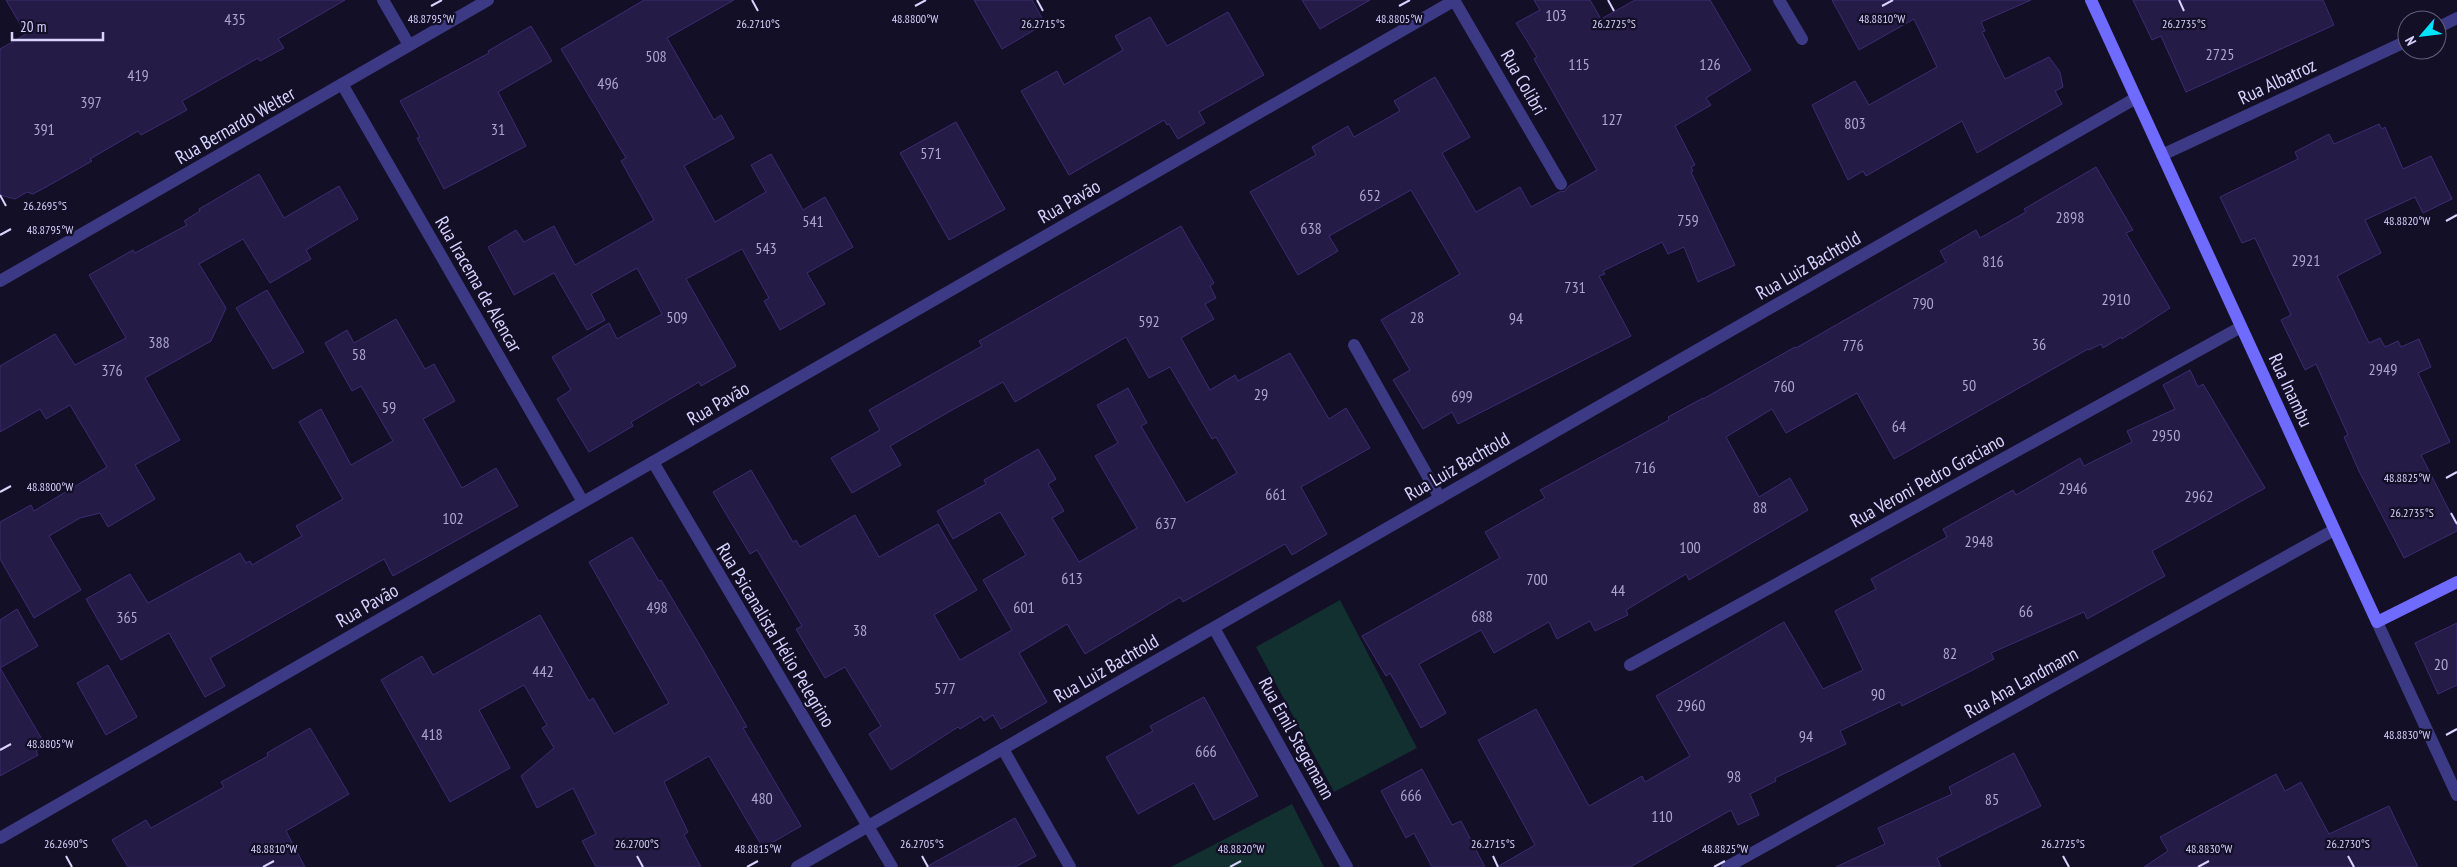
<svg xmlns="http://www.w3.org/2000/svg" width="2457" height="867" viewBox="0 0 2457 867" font-family="'PT Sans Narrow',sans-serif">
	<style>
		.green { fill: #12302f }
		.building { fill: #241b47; stroke: #3b2d73 }
		.lines { fill: none; stroke-linecap: round; stroke-linejoin: round }
		.service { stroke: #3d3a85; stroke-width: 12 }
		.minor { stroke: #3d3a85; stroke-width: 12 }
		.tertiary { stroke: #3d3a85; stroke-width: 12 }
		.secondary { stroke: #6f6bff; stroke-width: 12 }
		.ticks { fill: none; stroke: #d9d4ff; stroke-width: 2 }
		.labels { text-anchor: middle; dominant-baseline: central; stroke-width: 4.5; stroke-linejoin: round; paint-order: stroke }
		.number-label { font-size: 16px; fill: #aca6d1 }
		.street-label { font-size: 19px; fill: #d9d4ff; stroke: #130f26 }
		.ticks-label { font-size: 12px; text-anchor: middle; fill: #d9d4ff; stroke: #130f26; stroke-width: 4.5; stroke-linejoin: round; paint-order: stroke }
	</style>
	<rect width="100%" height="100%" fill="#130f26"/>
	<g class="green">
		<polygon points="1340,600 1417,748 1334,792 1256,647"/>
		<polygon points="1292,804 1324,867 1171,867"/>
	</g>
	<g class="building">
		<polygon points="6,0 345,0 278,39 284,48 260,61 258,58 182,101 187,110 141,135 138,131 90,159 92,161 46,187 33,194 27,192 15,199 0,195 0,49 26,34"/>
		<polygon points="644,0 734,0 667,38 714,120 721,115 734,138 684,166 715,222 766,192 751,165 771,154 803,210 825,197 853,247 807,273 825,304 780,330 764,301 769,298 742,249 686,279 736,366 701,386 699,382 631,422 633,426 589,452 557,399 571,390 552,357 609,323 617,339 662,314 637,268 591,294 605,320 587,330 554,273 514,295 488,247 516,230 524,242 554,226 575,265 654,220 621,161 626,158 561,49"/>
		<polygon points="974,0 1032,0 1043,20 1035,26 1036,29 1002,49"/>
		<polygon points="1302,0 1370,0 1320,29"/>
		<polygon points="1534,0 1590,0 1601,19 1635,0 1710,0 1751,70 1706,98 1711,105 1675,126 1695,165 1691,167 1693,171 1691,172 1735,265 1698,282 1684,247 1668,254 1662,242 1603,271 1605,274 1599,276 1631,336 1458,424 1452,412 1423,429 1393,380 1410,370 1381,320 1460,274 1411,190 1329,236 1338,251 1298,275 1250,192 1316,155 1312,147 1348,126 1354,137 1400,111 1394,101 1435,77 1470,137 1442,153 1476,212 1520,187 1531,207 1559,192 1565,191 1569,186 1597,170 1534,59 1537,57 1516,23 1540,10"/>
		<polygon points="1832,0 2031,0 1981,22 1985,31 1982,32 2005,79 2049,57 2060,72 2063,87 2055,91 2062,104 1977,153 1962,121 1866,176 1863,171 1848,180 1812,105 1855,81 1869,105 1937,67 1914,19 1859,50"/>
		<polygon points="2133,0 2323,0 2334,25 2186,92 2161,36 2152,40"/>
		<polygon points="1228,12 1264,75 1199,112 1205,123 1178,139 1169,124 1167,125 1164,120 1069,175 1021,91 1057,71 1064,85 1123,50 1115,36 1150,17 1167,46"/>
		<polygon points="531,26 552,61 498,92 526,146 444,189 417,138 420,137 400,101 489,53 488,51"/>
		<polygon points="956,122 1005,209 949,240 900,153"/>
		<polygon points="2379,124 2382,129 2385,127 2403,169 2431,156 2452,199 2423,213 2415,197 2365,220 2381,253 2337,276 2369,343 2380,338 2385,347 2398,341 2401,347 2419,339 2431,367 2418,373 2450,442 2421,455 2457,526 2457,531 2404,558 2359,471 2344,437 2348,435 2316,364 2305,370 2281,320 2291,315 2255,238 2242,243 2220,197 2298,159 2295,152 2329,134 2334,144"/>
		<polygon points="2096,167 2133,230 2126,233 2170,308 2122,339 2121,337 2103,348 2101,344 2089,350 2088,349 1894,459 1857,393 1786,433 1772,409 1726,437 1759,497 1790,478 1808,510 1689,580 1686,574 1626,610 1628,615 1595,631 1590,621 1557,639 1549,622 1494,653 1481,630 1419,664 1446,713 1421,728 1390,673 1386,676 1362,636 1500,558 1485,532 1545,498 1540,490 1669,420 1668,417 1703,398 1703,399 1795,347 1796,348 1946,262 1940,251 1976,230 1980,238 2026,212 2024,209"/>
		<polygon points="259,174 284,218 339,186 358,219 306,250 311,259 270,283 243,239 199,264 226,308 211,341 145,378 180,440 135,465 155,499 108,527 100,513 80,518 49,536 81,590 34,618 0,559 0,522 31,505 34,511 107,467 70,405 46,419 40,409 0,432 0,366 55,334 75,365 126,338 89,275 133,250 135,253 187,225 184,221 200,211 199,209"/>
		<polygon points="1181,226 1214,283 1210,286 1216,298 1205,304 1214,319 1181,338 1210,390 1235,375 1238,381 1290,353 1329,419 1346,408 1370,448 1301,487 1327,534 1292,555 1285,544 1183,602 1180,597 1085,654 1067,624 1019,653 1047,702 1001,729 993,715 984,721 981,716 960,729 958,727 891,770 869,734 881,726 845,667 825,678 796,629 802,626 757,550 750,554 713,492 751,470 793,542 796,540 800,547 855,515 879,557 938,524 977,590 934,615 960,660 1012,630 983,580 1026,555 1000,512 953,539 937,511 986,484 984,480 1038,449 1056,479 1048,484 1064,511 1052,518 1079,562 1137,528 1095,456 1118,443 1097,405 1128,388 1147,423 1141,426 1186,503 1237,473 1216,437 1212,439 1170,367 1149,378 1126,337 1015,402 1003,382 952,410 890,446 901,465 852,493 831,458 880,430 869,410 982,346 979,341"/>
		<polygon points="267,290 304,352 273,369 236,308"/>
		<polygon points="396,319 425,369 434,364 455,401 423,419 462,488 496,468 518,506 393,576 384,559 210,658 225,686 205,697 169,633 121,660 86,599 130,574 148,603 240,553 246,563 250,561 252,565 302,536 296,526 343,499 299,422 321,409 351,465 393,441 361,386 352,391 325,343 347,330 354,343"/>
		<polygon points="2190,370 2198,387 2203,384 2265,488 2152,551 2165,576 2087,619 2084,612 1991,653 1994,659 1967,673 1902,706 1900,702 1840,731 1846,744 1775,778 1776,781 1750,794 1759,815 1738,825 1731,810 1630,867 1497,867 1535,845 1478,740 1536,709 1589,806 1642,776 1645,782 1690,756 1656,696 1784,622 1823,689 1863,670 1835,611 1876,589 1871,579 1947,537 1943,529 2013,490 2016,495 2080,458 2084,466 2132,442 2127,431 2175,409 2163,385"/>
		<polygon points="632,537 659,581 661,580 705,654 747,727 743,728 801,826 763,848 709,756 664,782 688,832 684,835 701,867 596,867 582,841 596,834 573,788 537,808 521,776 554,748 542,728 547,725 524,685 479,710 510,768 450,802 381,680 422,656 433,675 540,615 589,701 593,698 614,734 669,703 589,562"/>
		<polygon points="17,609 38,646 0,668 46,746 36,751 38,755 0,776 0,620"/>
		<polygon points="2457,623 2457,685 2438,694 2415,643"/>
		<polygon points="108,665 137,717 106,735 77,683"/>
		<polygon points="1204,697 1258,796 1214,820 1194,783 1138,814 1106,757 1153,731 1150,726"/>
		<polygon points="310,728 349,794 286,831 305,867 128,867 112,840 146,820 151,828 224,787 221,782 268,756 267,753"/>
		<polygon points="2014,753 2041,806 1937,858 1941,867 1836,867 1885,844 1878,828 1952,794 1949,787"/>
		<polygon points="1422,769 1452,825 1461,821 1485,867 1432,867 1414,833 1406,838 1381,791"/>
		<polygon points="2276,774 2285,791 2301,782 2329,834 2389,806 2418,867 2144,867 2168,851 2160,837"/>
		<polygon points="1015,818 1036,856 1015,867 926,867"/>
	</g>
	<g class="lines">
		<polyline class="service" points="1003,749 1070,867"/>
		<g class="minor">
			<polyline points="383,0 409,45"/>
			<polyline points="1454,0 1561,184"/>
			<polyline points="1779,0 1802,39"/>
			<polyline points="2437,28 2457,18"/>
			<polyline points="342,84 583,502"/>
			<polyline points="2162,155 2407,41"/>
			<polyline points="0,281 488,0"/>
			<polyline points="1354,345 1440,498"/>
			<polyline points="653,462 892,867"/>
			<polyline points="1214,628 1347,867"/>
			<polyline points="1630,665 2241,327"/>
			<polyline points="0,838 1455,0"/>
			<polyline points="797,867 2136,98"/>
			<polyline points="1727,867 2334,530"/>
		</g>
		<polyline class="tertiary" points="2377,622 2457,795"/>
		<polyline class="secondary" points="2091,0 2377,622 2457,582"/>
	</g>
	<path class="ticks" d="M752,0L758,11M1037,0L1043,11M1608,0L1614,11M2179,0L2184,11M431,6L442,0M915,6L926,0M1399,6L1410,0M1882,6L1893,0M0,195L6,206M2446,221L2457,215M0,235L11,229M2446,478L2457,472M0,492L11,486M2451,513L2457,524M2446,735L2457,729M0,750L11,744M66,856L72,867M637,856L643,867M922,856L928,867M1493,856L1498,867M2063,856L2069,867M2348,856L2354,867M263,867L274,861M747,867L758,861M1230,867L1241,861M1714,867L1725,861M2198,867L2209,861"/>
	<g class="labels">
		<g class="number-label">
			<text x="1556" y="15">103</text>
			<text x="235" y="19">435</text>
			<text x="2220" y="54">2725</text>
			<text x="656" y="56">508</text>
			<text x="1579" y="64">115</text>
			<text x="1710" y="64">126</text>
			<text x="138" y="75">419</text>
			<text x="608" y="83">496</text>
			<text x="91" y="102">397</text>
			<text x="1612" y="119">127</text>
			<text x="1855" y="123">803</text>
			<text x="44" y="129">391</text>
			<text x="498" y="129">31</text>
			<text x="931" y="153">571</text>
			<text x="1370" y="195">652</text>
			<text x="2070" y="217">2898</text>
			<text x="1688" y="220">759</text>
			<text x="813" y="221">541</text>
			<text x="1311" y="228">638</text>
			<text x="766" y="248">543</text>
			<text x="2306" y="260">2921</text>
			<text x="1993" y="261">816</text>
			<text x="1575" y="287">731</text>
			<text x="2116" y="299">2910</text>
			<text x="1923" y="303">790</text>
			<text x="677" y="317">509</text>
			<text x="1417" y="317">28</text>
			<text x="1516" y="318">94</text>
			<text x="1149" y="321">592</text>
			<text x="159" y="342">388</text>
			<text x="2039" y="344">36</text>
			<text x="1853" y="345">776</text>
			<text x="359" y="354">58</text>
			<text x="2383" y="369">2949</text>
			<text x="112" y="370">376</text>
			<text x="1969" y="385">50</text>
			<text x="1784" y="386">760</text>
			<text x="1261" y="394">29</text>
			<text x="1462" y="396">699</text>
			<text x="389" y="407">59</text>
			<text x="1899" y="426">64</text>
			<text x="2166" y="435">2950</text>
			<text x="1645" y="467">716</text>
			<text x="2073" y="488">2946</text>
			<text x="1276" y="494">661</text>
			<text x="2199" y="496">2962</text>
			<text x="1760" y="507">88</text>
			<text x="453" y="518">102</text>
			<text x="1166" y="523">637</text>
			<text x="1979" y="541">2948</text>
			<text x="1690" y="547">100</text>
			<text x="1072" y="578">613</text>
			<text x="1537" y="579">700</text>
			<text x="1618" y="590">44</text>
			<text x="657" y="607">498</text>
			<text x="1024" y="607">601</text>
			<text x="2026" y="611">66</text>
			<text x="1482" y="616">688</text>
			<text x="127" y="617">365</text>
			<text x="860" y="630">38</text>
			<text x="1950" y="653">82</text>
			<text x="2441" y="664">20</text>
			<text x="543" y="671">442</text>
			<text x="945" y="688">577</text>
			<text x="1878" y="694">90</text>
			<text x="1691" y="705">2960</text>
			<text x="432" y="734">418</text>
			<text x="1806" y="736">94</text>
			<text x="1206" y="751">666</text>
			<text x="1734" y="776">98</text>
			<text x="1411" y="795">666</text>
			<text x="762" y="798">480</text>
			<text x="1992" y="799">85</text>
			<text x="1662" y="816">110</text>
		</g>
		<g class="street-label">
			<text transform="translate(2277 81) rotate(-25)">Rua Albatroz</text>
			<text transform="translate(1524 82) rotate(60)">Rua Colibri</text>
			<text transform="translate(235 125) rotate(-30)">Rua Bernardo Welter</text>
			<text transform="translate(1069 201) rotate(-30)">Rua Pavão</text>
			<text transform="translate(1808 265) rotate(-30)">Rua Luiz Bachtold</text>
			<text transform="translate(479 284) rotate(60)">Rua Iracema de Alencar</text>
			<text transform="translate(2291 390) rotate(65)">Rua Inambu</text>
			<text transform="translate(718 403) rotate(-30)">Rua Pavão</text>
			<text transform="translate(1457 466) rotate(-30)">Rua Luiz Bachtold</text>
			<text transform="translate(1927 480) rotate(-29)">Rua Veroni Pedro Graciano</text>
			<text transform="translate(367 605) rotate(-30)">Rua Pavão</text>
			<text transform="translate(776 635) rotate(59)">Rua Psicanalista Hélio Pelegrino</text>
			<text transform="translate(1106 668) rotate(-30)">Rua Luiz Bachtold</text>
			<text transform="translate(2021 682) rotate(-29)">Rua Ana Landmann</text>
			<text transform="translate(1297 738) rotate(61)">Rua Emil Stegemann</text>
		</g>
	</g>
	<g class="ticks-label">
		<text x="1882" y="23">48.8810°W</text>
		<text x="431" y="23">48.8795°W</text>
		<text x="915" y="23">48.8800°W</text>
		<text x="1399" y="23">48.8805°W</text>
		<text x="758" y="28">26.2710°S</text>
		<text x="1043" y="28">26.2715°S</text>
		<text x="1614" y="28">26.2725°S</text>
		<text x="2184" y="28">26.2735°S</text>
		<text x="45" y="210">26.2695°S</text>
		<text x="2407" y="225">48.8820°W</text>
		<text x="50" y="234">48.8795°W</text>
		<text x="2407" y="482">48.8825°W</text>
		<text x="50" y="491">48.8800°W</text>
		<text x="2412" y="517">26.2735°S</text>
		<text x="2407" y="739">48.8830°W</text>
		<text x="50" y="748">48.8805°W</text>
		<text x="66" y="848">26.2690°S</text>
		<text x="637" y="848">26.2700°S</text>
		<text x="922" y="848">26.2705°S</text>
		<text x="1493" y="848">26.2715°S</text>
		<text x="2063" y="848">26.2725°S</text>
		<text x="2348" y="848">26.2730°S</text>
		<text x="274" y="853">48.8810°W</text>
		<text x="758" y="853">48.8815°W</text>
		<text x="1241" y="853">48.8820°W</text>
		<text x="1725" y="853">48.8825°W</text>
		<text x="2209" y="853">48.8830°W</text>
	</g>
	<g transform="translate(2422 35) rotate(242)"><circle r="24" fill="#130f26" stroke="#625e7d"/>
	<path d="M0-4L9 19L0 12L-9 19Z" fill="#00e5ff"/>
	<text y="-8" font-size="14" font-weight="bold" text-anchor="middle" fill="#d9d4ff">N</text>
	</g>
	<path d="M12 32v8h91v-8" fill="none" stroke="#d9d4ff" stroke-width="2.5"/>
	<text x="20" y="32" font-size="15" fill="#d9d4ff" stroke="#130f26" stroke-width="4" paint-order="stroke">20 m</text>
</svg>
